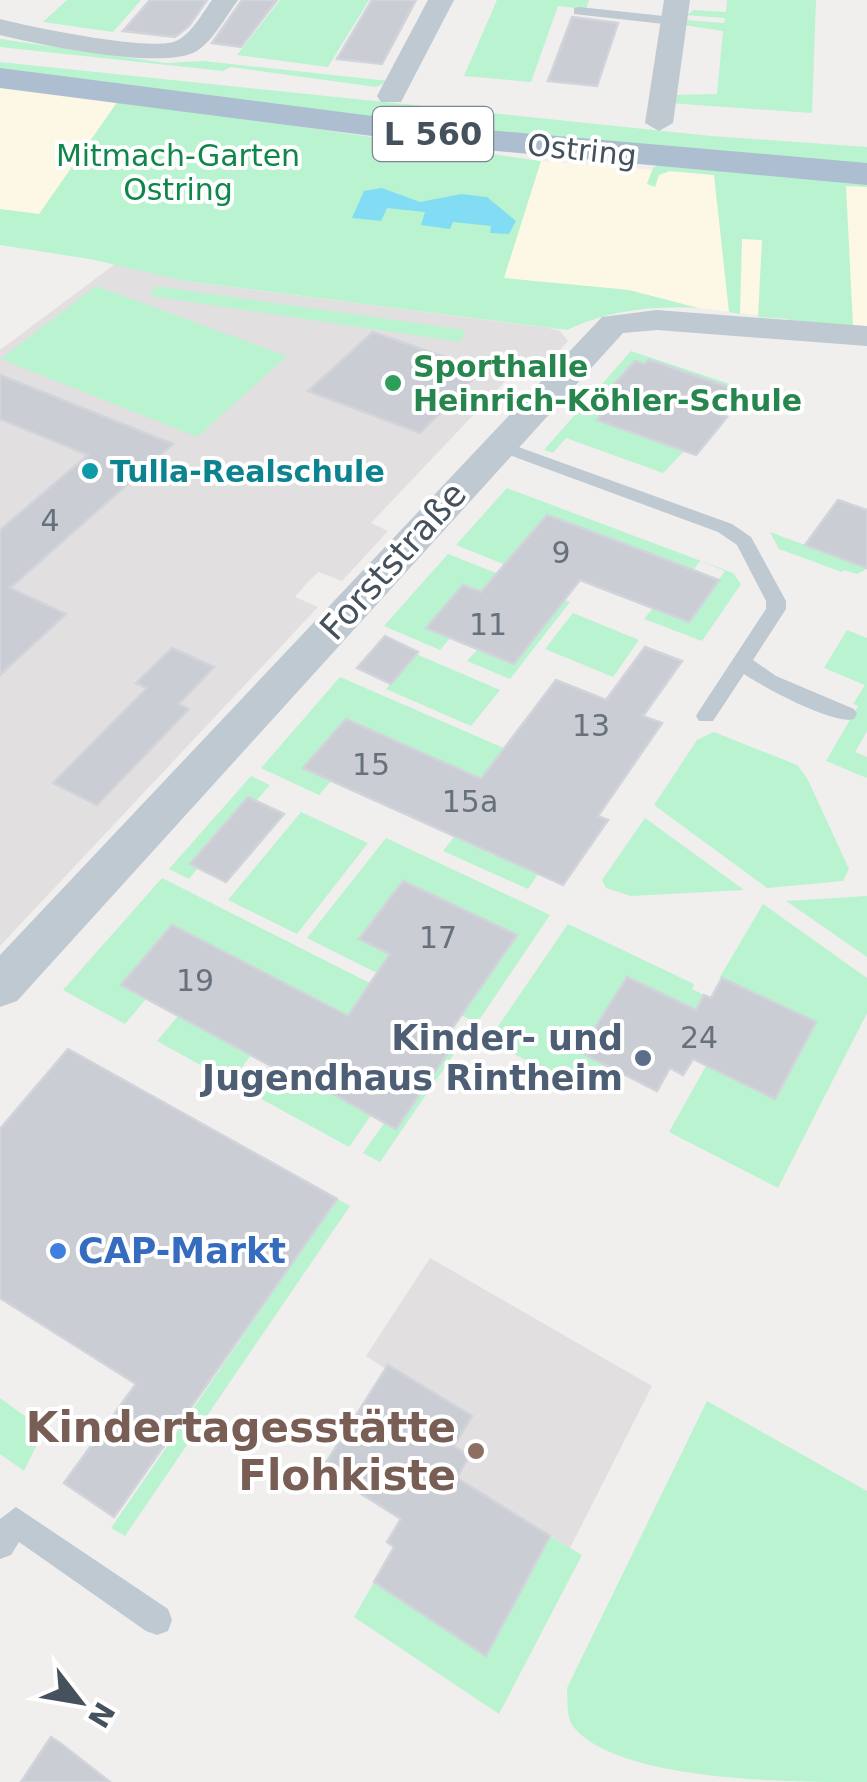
<svg xmlns="http://www.w3.org/2000/svg" width="867" height="1782" viewBox="0 0 867 1782" font-family="'DejaVu Sans',sans-serif">
	<style>
		.commercial { fill: #fdf7e6 }
		.education { fill: #e2dfe0 }
		.green { fill: #b9f3cf }
		.water { fill: #82dcf3 }
		.building { fill: #cacdd4; stroke: #d2d4db; stroke-width: 2.5 }
		.lines { fill: none; stroke-linecap: round; stroke-linejoin: round }
		.service { fill: #bec9d2; fill-rule: evenodd }
		.minor { fill: #bec9d2; fill-rule: evenodd }
		.primary { fill: #acbed0; fill-rule: evenodd }
		.leisure-dot { fill: #2e9e5b; stroke: #fff; stroke-width: 4 }
		.culture-dot { fill: #0f9aa8; stroke: #fff; stroke-width: 4 }
		.service-dot { fill: #5c6f8a; stroke: #fff; stroke-width: 4 }
		.shop-dot { fill: #3f7fe0; stroke: #fff; stroke-width: 4 }
		.education-dot { fill: #8d6e63; stroke: #fff; stroke-width: 4 }
		.labels { text-anchor: middle; dominant-baseline: central; stroke-width: 8; stroke-linejoin: round; paint-order: stroke }
		.far-street-label { font-size: 30px; fill: #45525e; stroke: #fff }
		.far-park-label { font-size: 30px; fill: #0f864a; stroke: #fff }
		.far-leisure-label { font-size: 30px; font-weight: bold; fill: #27864d; stroke: #fff; text-anchor: start }
		.far-culture-label { font-size: 30px; font-weight: bold; fill: #0d838f; stroke: #fff; text-anchor: start }
		.number-label { font-size: 30px; fill: #66717c }
		.shield { fill: #fff; stroke: #7d868e; stroke-width: 2.5 }
		.shield-label { font-size: 32px; font-weight: bold; fill: #45525e }
		.street-label { font-size: 35px; fill: #45525e; stroke: #fff }
		.service-label { font-size: 35px; font-weight: bold; fill: #4e5e75; stroke: #fff; text-anchor: end }
		.shop-label { font-size: 35px; font-weight: bold; fill: #366cbe; stroke: #fff; text-anchor: start }
		.near-education-label { font-size: 42px; font-weight: bold; fill: #785e54; stroke: #fff; text-anchor: end }
	</style>
	<rect width="100%" height="100%" fill="#f1eeee"/>
	<polygon class="commercial" points="0,86 541,161 867,187 867,326 790,325 788,319 698,308 629,290 503,278 0,209"/>
	<g class="education">
		<polygon points="115,264 185,281 549,328 560,331 568,341 535,378 515,371 371,523 388,531 342,581 318,572 306,584 295,597 318,607 0,946 0,350"/>
		<polygon points="430,1258 652,1386 570,1548 551,1536 486,1656 374,1582 395,1548 387,1542 391,1536 404,1533 408,1524 322,1469 386,1369 366,1356"/>
	</g>
	<g class="green">
		<polygon points="67,0 141,0 113,32 43,22"/>
		<polygon points="280,0 369,0 328,67 237,55"/>
		<polygon points="497,0 589,0 586,9 558,6 531,82 464,76"/>
		<polygon points="727,0 816,0 812,113 669,103 670,95 717,94 723,31 684,25 685,20 724,23 725,18 686,15 694,10 726,12"/>
		<polygon points="0,39 166,63 203,61 389,81 376,87 231,67 223,71 0,47"/>
		<polygon points="0,62 711,136 867,147 867,166 634,149 0,73"/>
		<path d="M118,101L541,161L504,278L629,290L698,308C651,306 610,310 567,330L185,281L90,259L0,245V209L39,214Z"/>
		<polygon points="660,164 867,181 867,187 846,186 853,326 790,325 788,319 758,317 762,240 742,239 740,314 729,312 714,175 670,171 659,175 655,187 647,184 653,168"/>
		<polygon points="96,286 287,356 197,437 1,359"/>
		<polygon points="156,286 465,330 461,342 150,296"/>
		<polygon points="631,351 736,386 730,393 727,392 730,387 712,381 708,386 649,360 645,364 635,361 591,411 601,415 598,420 613,426 618,421 681,450 689,446 663,473 566,438 553,453 544,450"/>
		<polygon points="507,488 733,573 741,584 702,641 644,619 653,608 689,621 725,571 700,561 693,570 548,515 515,554 533,576 456,545"/>
		<polygon points="770,532 867,568 867,569 857,574 844,570 842,572 779,549"/>
		<polygon points="448,554 570,602 510,679 467,661 478,649 548,619 463,585 427,627 450,638 440,650 384,626"/>
		<polygon points="573,613 639,640 613,677 545,649"/>
		<polygon points="847,630 867,638 867,731 855,752 867,757 867,778 826,761 858,706 853,704 865,685 824,668"/>
		<polygon points="416,654 500,690 471,726 386,689"/>
		<polygon points="340,677 598,789 529,870 538,874 528,889 443,851 454,837 495,856 541,792 509,792 304,768 331,781 319,795 261,768"/>
		<polygon points="714,732 797,765 807,778 849,869 843,881 767,888 654,805 697,740"/>
		<polygon points="251,776 270,785 256,801 248,797 190,863 198,868 189,879 169,869"/>
		<polygon points="301,812 368,843 297,934 228,900"/>
		<polygon points="645,818 744,890 631,896 606,888 602,880"/>
		<polygon points="386,838 550,915 477,1023 419,994 474,996 359,939 400,960 387,978 307,938"/>
		<polygon points="162,878 439,1018 349,1147 256,1096 277,1069 321,1093 380,1012 358,1001 348,1016 172,925 121,985 146,999 125,1024 63,990"/>
		<polygon points="867,896 867,957 786,901"/>
		<polygon points="763,904 867,978 867,1013 778,1188 669,1132 706,1066 775,1099 815,1022 720,977"/>
		<polygon points="568,924 694,984 692,989 704,995 702,1013 626,978 580,1051 606,1065 589,1092 488,1041"/>
		<polygon points="178,1016 251,1055 231,1082 157,1041"/>
		<polygon points="443,1036 460,1045 380,1162 363,1153 385,1122 451,1048 440,1042"/>
		<polygon points="337,1199 350,1206 125,1536 111,1528"/>
		<polygon points="0,1398 37,1425 36,1446 24,1471 0,1454"/>
		<path d="M707,1401L867,1491V1782C789,1782 615,1782 572,1725C566,1715 568,1699 567,1688Z"/>
		<polygon points="550,1536 582,1555 499,1714 354,1617 374,1582 486,1655"/>
	</g>
	<polygon class="water" points="382,188 420,202 461,194 487,197 516,221 509,234 490,233 491,226 453,222 450,229 421,225 425,212 387,208 381,221 352,218 364,191"/>
	<g class="building">
		<polygon points="150,0 207,0 189,26 175,37 123,31"/>
		<polygon points="242,0 277,0 241,47 212,43"/>
		<polygon points="372,0 416,0 382,64 337,59"/>
		<polygon points="572,17 618,23 597,86 548,81"/>
		<polygon points="373,332 482,370 420,433 308,391"/>
		<polygon points="649,360 731,388 715,412 727,417 696,455 597,420 601,415 590,411 635,361 645,364"/>
		<polygon points="0,375 173,444 10,588 66,614 0,675 0,530 88,455 0,419"/>
		<polygon points="838,500 867,510 867,568 805,545"/>
		<polygon points="547,515 654,555 719,580 689,622 580,580 514,664 426,628 463,585 481,592"/>
		<polygon points="385,636 418,652 391,684 357,668"/>
		<polygon points="645,647 682,661 643,716 662,723 598,816 608,820 563,885 303,768 346,719 481,779 556,680 606,700"/>
		<polygon points="172,648 214,667 179,704 189,709 97,805 53,783 147,688 136,683"/>
		<polygon points="248,797 284,814 226,882 190,864"/>
		<polygon points="403,881 517,935 442,1043 451,1048 396,1129 324,1089 321,1093 121,985 172,925 348,1016 390,954 359,939"/>
		<polygon points="627,977 696,1010 704,995 711,998 722,978 816,1022 775,1099 693,1059 683,1075 670,1068 657,1091 580,1052"/>
		<polygon points="68,1049 337,1199 114,1517 64,1483 136,1384 0,1298 0,1129"/>
		<polygon points="388,1365 472,1416 454,1446 469,1456 457,1478 550,1536 486,1656 374,1582 394,1547 387,1542 401,1519 322,1469"/>
		<polygon points="51,1737 60,1743 110,1782 21,1782"/>
	</g>
	<g class="lines">
		<g class="service">
			<polygon points="579,7 673,17 679,21 673,25 574,14 574,8"/>
			<path d="M499,440L732,524L751,537L786,601V609L753,660L776,676L854,709L857,714L854,719C833,725 763,687 744,674L713,721H699L696,716L699,711L766,609V601L737,545L718,532L493,449L490,445Z"/>
			<polygon points="16,1507 168,1609 172,1620 168,1631 157,1635 146,1631 19,1542 11,1555 0,1559 0,1519"/>
		</g>
		<g class="minor">
			<path d="M212,0H238C226,16 211,45 193,53C155,69 41,45 0,35V19C31,27 151,52 176,41C191,35 203,12 212,0Z"/>
			<polygon points="428,0 454,0 401,102 381,102 377,96"/>
			<polygon points="664,0 690,0 673,123 659,131 645,123"/>
			<polygon points="657,310 867,326 867,346 657,330 623,333 17,1001 0,1007 0,955 602,317"/>
		</g>
		<polygon class="primary" points="0,68 465,128 867,163 867,185 465,148 0,88"/>
	</g>
	<circle class="leisure-dot" cx="393" cy="383" r="10"/>
	<circle class="culture-dot" cx="90" cy="471" r="10"/>
	<circle class="service-dot" cx="643" cy="1058" r="10"/>
	<circle class="shop-dot" cx="58" cy="1251" r="10"/>
	<circle class="education-dot" cx="476" cy="1451" r="10"/>
	<g class="labels">
		<g class="far-street-label">
			<text transform="translate(582 150) rotate(6)">Ostring</text>
		</g>
		<g class="far-park-label">
			<text x="178" y="155">Mitmach-Garten<tspan x="178" dy="34">Ostring</tspan></text>
		</g>
		<g class="far-leisure-label">
			<text x="413" y="366">Sporthalle<tspan x="413" dy="34">Heinrich-Köhler-Schule</tspan></text>
		</g>
		<g class="far-culture-label">
			<text x="110" y="471">Tulla-Realschule</text>
		</g>
		<g class="number-label">
			<text x="50" y="520">4</text>
			<text x="561" y="552">9</text>
			<text x="488" y="624">11</text>
			<text x="591" y="725">13</text>
			<text x="371" y="764">15</text>
			<text x="470" y="801">15a</text>
			<text x="438" y="937">17</text>
			<text x="195" y="980">19</text>
			<text x="699" y="1037">24</text>
		</g>
		<rect class="shield" x="373" y="107" width="120" height="54" rx="8"/>
		<g class="shield-label">
			<text x="433" y="134">L 560</text>
		</g>
		<g class="street-label">
			<text transform="translate(393 561) rotate(-48)">Forststraße</text>
		</g>
		<g class="service-label">
			<text x="623" y="1038">Kinder- und<tspan x="623" dy="40">Jugendhaus Rintheim</tspan></text>
		</g>
		<g class="shop-label">
			<text x="78" y="1251">CAP-Markt</text>
		</g>
		<g class="near-education-label">
			<text x="456" y="1427">Kindertagesstätte<tspan x="456" dy="48">Flohkiste</tspan></text>
		</g>
	</g>
	<g transform="translate(80 1702) rotate(121)" stroke="#ffffff" stroke-width="8" paint-order="stroke">
	<path d="M0-8L18 38L0 25L-18 38Z" fill="#45525e"/>
	<text y="-15" font-size="28" font-weight="bold" text-anchor="middle" fill="#45525e">N</text>
	</g>
</svg>
